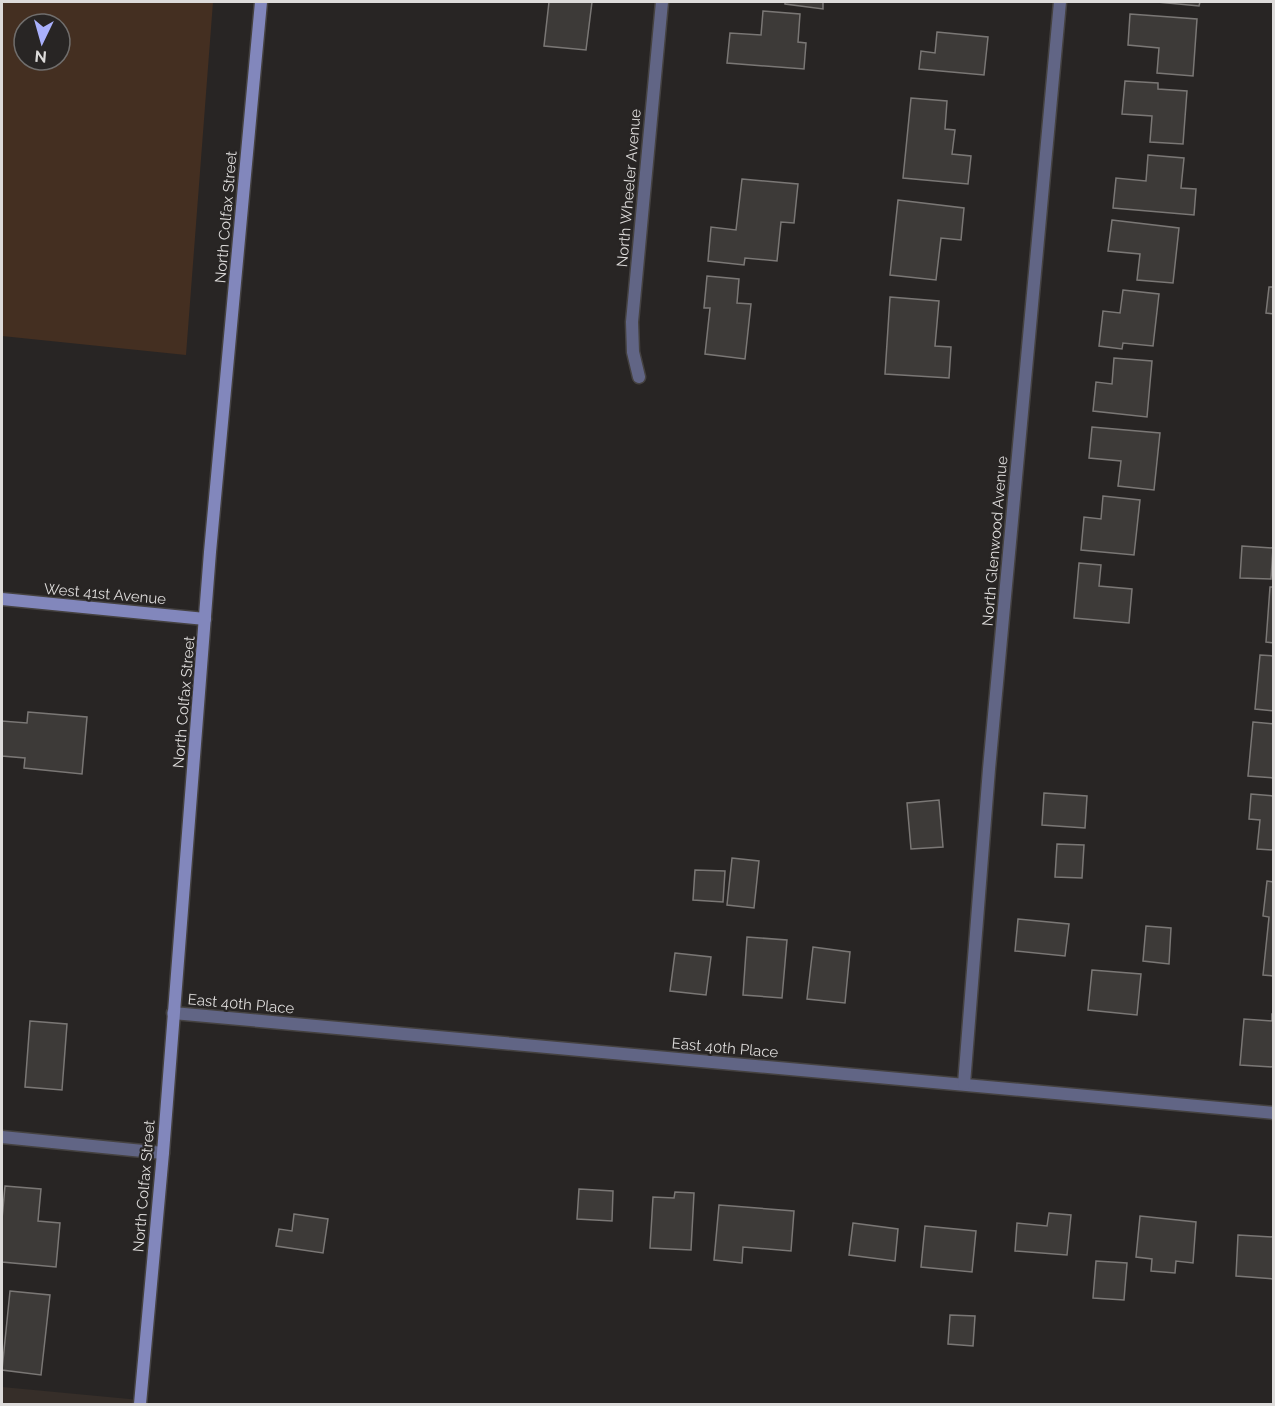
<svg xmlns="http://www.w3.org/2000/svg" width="1275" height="1406" viewBox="0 0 1275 1406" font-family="Raleway,sans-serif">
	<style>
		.built { fill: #362e29 }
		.green { fill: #442f21; fill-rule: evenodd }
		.building { fill: #3d3a38; stroke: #7a7775; stroke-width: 1.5 }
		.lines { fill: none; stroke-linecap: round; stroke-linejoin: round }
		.street-casing { stroke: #454241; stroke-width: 15 }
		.secondary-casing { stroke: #454241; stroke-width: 15 }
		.street { stroke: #616585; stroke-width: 12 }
		.secondary { stroke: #8287bc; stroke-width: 12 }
		.labels { text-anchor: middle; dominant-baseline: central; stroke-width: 4.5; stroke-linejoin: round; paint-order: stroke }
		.street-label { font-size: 15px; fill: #dddbda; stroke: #282524 }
	</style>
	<rect width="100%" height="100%" fill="#282524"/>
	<polygon class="built" points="2,1387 140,1400 140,1404 2,1404"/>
	<path class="green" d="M2,2H213L186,355L2,336ZM24,24H60V60H24Z"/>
	<g class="building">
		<polygon points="549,2 592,2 586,50 544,46"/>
		<polygon points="785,2 823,2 823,9 785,4"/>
		<polygon points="1157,2 1200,2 1199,6"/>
		<polygon points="763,11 800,14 798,42 806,43 804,69 727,63 730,33 761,35"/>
		<polygon points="1130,14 1197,19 1193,76 1157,73 1159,48 1128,45"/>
		<polygon points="937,32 988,37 984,75 919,69 921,51 935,53"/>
		<polygon points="1125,81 1158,83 1158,89 1187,91 1183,144 1150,142 1152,116 1122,114"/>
		<polygon points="911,98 947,101 945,129 955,130 952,154 971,156 968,184 903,178"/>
		<polygon points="1148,155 1184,158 1181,188 1196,189 1194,215 1113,208 1116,178 1146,181"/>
		<polygon points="742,179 798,184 794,223 781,222 777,261 745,258 744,265 708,261 711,227 736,230"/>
		<polygon points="898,200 964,208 961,240 941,238 936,280 890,275"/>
		<polygon points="1112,220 1179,228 1173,283 1137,280 1140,254 1108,251"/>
		<polygon points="707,276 739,279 737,303 751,304 745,359 705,354 710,308 704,308"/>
		<polygon points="1269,287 1274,287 1274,314 1266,313"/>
		<polygon points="1123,290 1159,294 1153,346 1123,343 1122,349 1099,346 1103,311 1120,313"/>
		<polygon points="890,297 939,301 935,346 951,347 949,378 885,374"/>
		<polygon points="1114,358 1152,361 1147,417 1093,411 1096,382 1112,384"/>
		<polygon points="1092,427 1160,433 1154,490 1118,486 1121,461 1089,458"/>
		<polygon points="1103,496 1140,500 1134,555 1081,550 1084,517 1101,519"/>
		<polygon points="1242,546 1273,548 1271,579 1240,578"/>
		<polygon points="1079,563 1101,565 1099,586 1132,589 1129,623 1074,618"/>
		<polygon points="1270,587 1274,587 1274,643 1266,642"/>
		<polygon points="1260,655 1274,656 1274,711 1255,709"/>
		<polygon points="28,712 87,717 82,774 24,768 25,758 2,756 2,721 27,723"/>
		<polygon points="1253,722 1274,724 1274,778 1248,776"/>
		<polygon points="1044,793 1087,796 1085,828 1042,825"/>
		<polygon points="1251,794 1274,796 1274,850 1257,849 1260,820 1249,819"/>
		<polygon points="939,800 943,847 911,849 907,803"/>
		<polygon points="1057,844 1084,845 1082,878 1055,877"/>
		<polygon points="732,858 759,861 754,908 727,905"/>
		<polygon points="695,870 725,871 723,902 693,900"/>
		<polygon points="1267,881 1274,882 1274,976 1263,975 1269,917 1263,916"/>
		<polygon points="1018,919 1069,924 1065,956 1015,951"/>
		<polygon points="1146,926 1171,928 1169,964 1143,961"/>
		<polygon points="747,937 787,940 782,998 743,995"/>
		<polygon points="813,947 850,952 845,1003 807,999"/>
		<polygon points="675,953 711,957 706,995 670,991"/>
		<polygon points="1092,970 1141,974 1137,1015 1088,1010"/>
		<polygon points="1272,1014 1274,1014 1274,1067 1240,1065 1244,1019 1272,1021"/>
		<polygon points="30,1021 67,1024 62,1090 25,1087"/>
		<polygon points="5,1186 41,1189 38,1221 60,1223 56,1267 2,1262 2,1219"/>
		<polygon points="579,1189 613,1191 612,1221 577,1219"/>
		<polygon points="675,1192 694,1193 691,1250 650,1248 653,1197 674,1198"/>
		<polygon points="719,1205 794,1211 791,1251 743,1247 742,1263 714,1260"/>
		<polygon points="1049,1213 1071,1215 1067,1255 1015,1251 1017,1223 1047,1226"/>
		<polygon points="294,1214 328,1219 323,1253 276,1246 279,1229 292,1231"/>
		<polygon points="1140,1216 1196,1222 1193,1263 1176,1261 1175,1273 1151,1271 1152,1259 1136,1257"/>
		<polygon points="853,1223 898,1229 895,1261 849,1255"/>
		<polygon points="925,1226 976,1231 972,1272 921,1267"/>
		<polygon points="1238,1235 1274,1237 1274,1279 1236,1276"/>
		<polygon points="1096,1261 1127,1263 1124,1300 1093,1298"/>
		<polygon points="10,1291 50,1295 41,1375 2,1370"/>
		<polygon points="950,1315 975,1316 973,1346 948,1344"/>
	</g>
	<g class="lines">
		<g class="street-casing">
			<g id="street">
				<polyline points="639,377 633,352 632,322 662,2"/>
				<polyline points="173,1013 1274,1113"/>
				<polyline points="964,1084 989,769 1060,2"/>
				<polyline points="2,1137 163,1153"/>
			</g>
		</g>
		<g class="secondary-casing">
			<g id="secondary">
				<polyline points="2,599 205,619"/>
				<polyline points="140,1404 163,1153 210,552 261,2"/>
			</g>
		</g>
		<use href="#street" class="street"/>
		<use href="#secondary" class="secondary"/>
	</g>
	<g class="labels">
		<g class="street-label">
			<text transform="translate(629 188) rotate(-85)">North Wheeler Avenue</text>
			<text transform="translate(226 217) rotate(-85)">North Colfax Street</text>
			<text transform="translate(995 541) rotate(-85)">North Glenwood Avenue</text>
			<text transform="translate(105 594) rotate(5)">West 41st Avenue</text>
			<text transform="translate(184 702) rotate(-85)">North Colfax Street</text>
			<text transform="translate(241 1004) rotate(5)">East 40th Place</text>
			<text transform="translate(725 1048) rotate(5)">East 40th Place</text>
			<text transform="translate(144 1186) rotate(-85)">North Colfax Street</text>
		</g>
	</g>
	<rect width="1275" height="1406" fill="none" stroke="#dddbda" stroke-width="6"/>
	<g transform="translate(42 42) rotate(185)"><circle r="28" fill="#282524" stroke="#706e6d" stroke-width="1.5"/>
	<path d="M0-4.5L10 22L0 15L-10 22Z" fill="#a9b0fc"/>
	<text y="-9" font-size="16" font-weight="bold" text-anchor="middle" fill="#dddbda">N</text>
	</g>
</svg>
